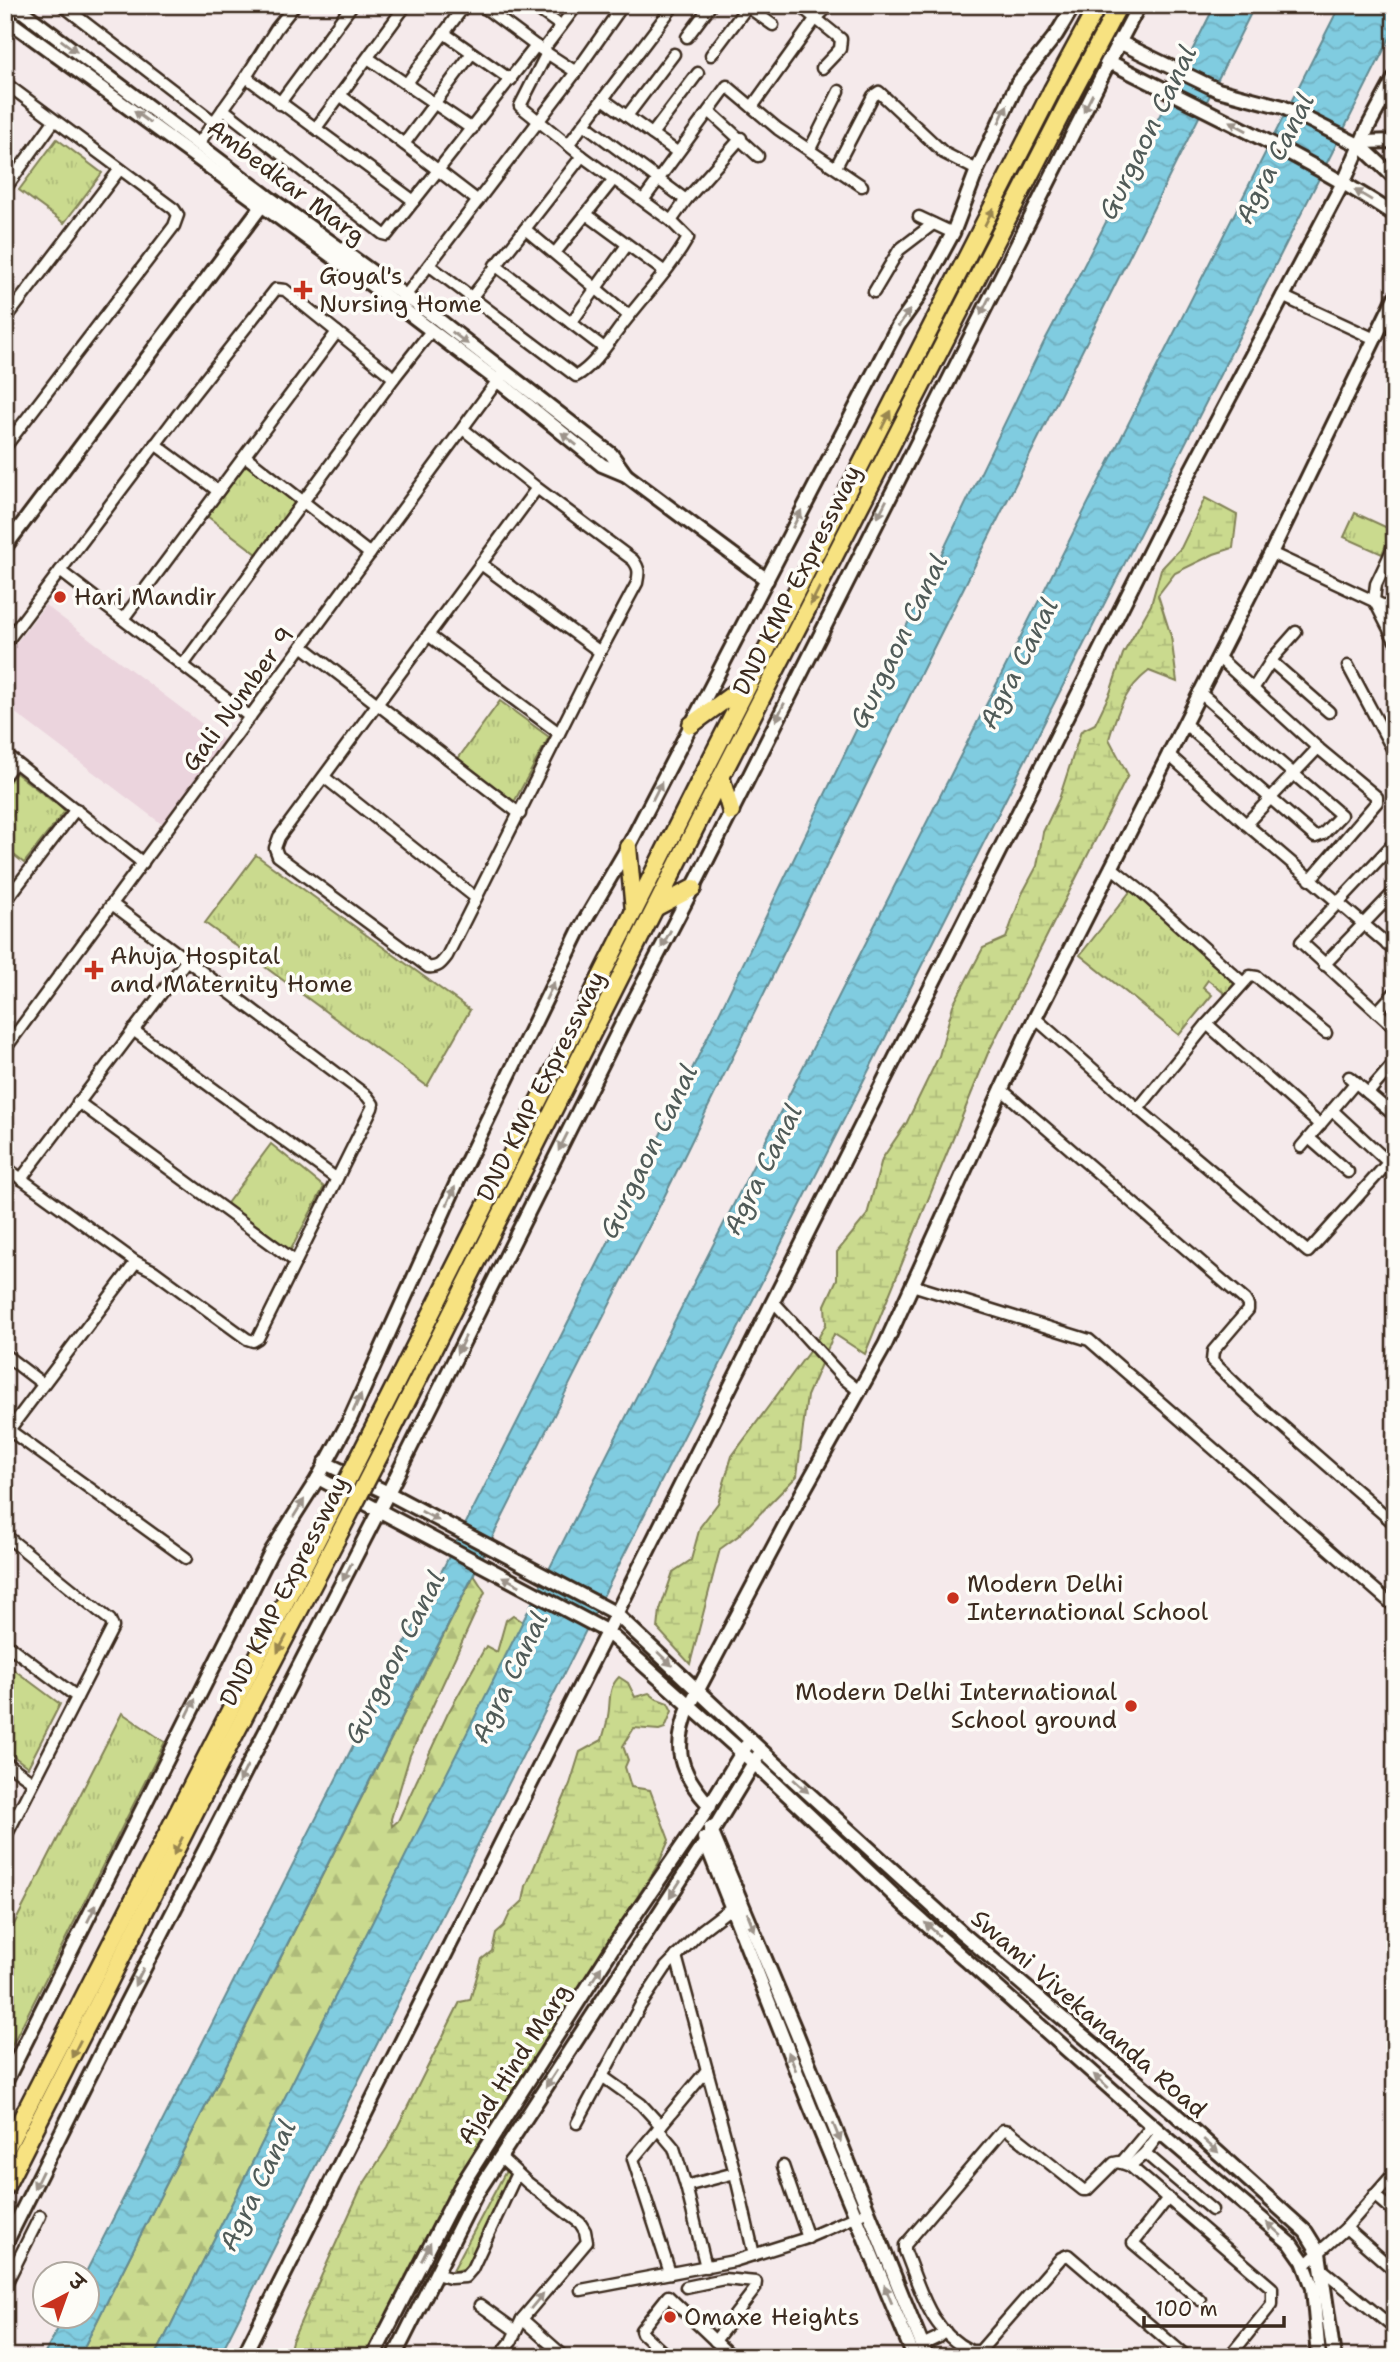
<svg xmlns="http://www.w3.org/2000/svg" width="1400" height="2362" viewBox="0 0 1400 2362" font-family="'Shantell Sans','Playpen Sans Deva',sans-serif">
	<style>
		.built { fill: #ebd4dd }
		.grass { fill: url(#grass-tufts); stroke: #828256; stroke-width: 2 }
		.forest { fill: url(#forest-firs); stroke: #828256; stroke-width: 2 }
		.wetland { fill: url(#wetland-marsh); stroke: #828256; stroke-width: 2 }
		.water { fill: url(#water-waves); stroke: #648b92; stroke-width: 2 }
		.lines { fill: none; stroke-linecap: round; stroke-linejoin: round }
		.minor-casing { stroke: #3b2a1e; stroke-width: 15 }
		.tertiary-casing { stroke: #3b2a1e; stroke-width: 18 }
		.trunk-casing { stroke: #3b2a1e; stroke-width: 21 }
		.minor { stroke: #fdfcf7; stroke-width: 10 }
		.tertiary { stroke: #fdfcf7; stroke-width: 12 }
		.trunk { stroke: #f7e281; stroke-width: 16 }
		.trunk-bridge-casing { stroke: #3b2a1e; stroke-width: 21; stroke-linecap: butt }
		.trunk-bridge { stroke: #f7e281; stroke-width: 16 }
		.oneway { fill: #9c938a }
		.oneway2 { fill: #998650 }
		.poi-dot { fill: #c8321e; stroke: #fdfcf7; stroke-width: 2.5 }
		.labels { text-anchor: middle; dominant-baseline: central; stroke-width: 7; stroke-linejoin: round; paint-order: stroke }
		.street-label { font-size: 24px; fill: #3b2a1e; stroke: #fdfcf7 }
		.poi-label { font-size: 24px; fill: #3b2a1e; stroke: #fdfcf7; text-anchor: start }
		.water-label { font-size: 26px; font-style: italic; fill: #505b58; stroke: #fdfcf7 }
	</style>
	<defs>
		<pattern id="grass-tufts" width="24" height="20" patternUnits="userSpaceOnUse" patternTransform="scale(1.75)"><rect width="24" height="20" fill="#cada8e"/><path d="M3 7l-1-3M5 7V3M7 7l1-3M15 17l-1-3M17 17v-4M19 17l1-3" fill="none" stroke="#aebb7a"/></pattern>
		<pattern id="forest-firs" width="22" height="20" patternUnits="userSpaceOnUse" patternTransform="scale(1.75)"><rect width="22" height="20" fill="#cada8e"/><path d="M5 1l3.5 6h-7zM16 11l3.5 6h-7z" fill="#aebb7a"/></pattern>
		<pattern id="wetland-marsh" width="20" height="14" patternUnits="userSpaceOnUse" patternTransform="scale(1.75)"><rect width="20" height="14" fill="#cada8e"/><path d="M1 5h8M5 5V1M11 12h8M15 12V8" fill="none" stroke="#aebb7a"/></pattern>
		<pattern id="water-waves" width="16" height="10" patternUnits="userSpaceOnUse" patternTransform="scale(1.75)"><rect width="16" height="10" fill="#80cce0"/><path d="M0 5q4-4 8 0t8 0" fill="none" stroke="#70afc0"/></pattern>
	</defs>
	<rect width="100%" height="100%" fill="#f5eaeb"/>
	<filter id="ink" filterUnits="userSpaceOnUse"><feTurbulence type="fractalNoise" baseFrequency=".0143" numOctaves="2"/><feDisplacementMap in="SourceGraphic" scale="14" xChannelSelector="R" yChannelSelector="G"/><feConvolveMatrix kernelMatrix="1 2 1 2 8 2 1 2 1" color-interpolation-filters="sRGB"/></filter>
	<g filter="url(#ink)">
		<polygon class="built" points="45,605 226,742 163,825 5,705 5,658"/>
		<g class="grass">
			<polygon points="57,139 102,173 64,223 19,190"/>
			<polygon points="245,464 296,502 257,554 207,516"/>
			<polygon points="1355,513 1392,530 1382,554 1344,537"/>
			<polygon points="500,701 549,737 513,804 457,760"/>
			<polygon points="16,773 65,811 24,863 5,848 5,787"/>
			<polygon points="256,855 470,1010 427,1086 205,923"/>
			<polygon points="1133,888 1244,978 1229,997 1208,980 1203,987 1212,995 1179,1035 1080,955"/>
			<polygon points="271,1144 324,1187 288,1255 225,1206"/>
			<polygon points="5,1663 60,1704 28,1767 5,1750"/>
			<polygon points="122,1713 165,1742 5,2059 5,1942"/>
			<polygon points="507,2169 510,2172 469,2263 466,2268 452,2272"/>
		</g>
		<polygon class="forest" points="474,1575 485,1592 410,1755 391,1819 392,1826 398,1821 448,1713 486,1646 497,1652 506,1620 513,1615 523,1622 155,2357 79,2357"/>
		<g class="wetland">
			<path d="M1205,498L1237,515L1233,548L1214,554L1175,573L1158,595L1171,636L1177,682L1149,671C1125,689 1117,712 1109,739L1128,775L988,1053L865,1354L834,1334L807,1396L797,1476L738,1536L720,1549L690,1664L658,1629L660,1610L673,1572L691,1560L700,1527L718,1503L732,1456L816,1342L826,1324L825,1305L837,1279V1252L867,1215L882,1159L907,1122L939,1056L953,1005L983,948L1006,938L1022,894L1037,866L1043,832L1059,799L1081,731L1095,724L1110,693L1123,654L1151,605L1161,569L1181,548Z"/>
			<path d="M619,1677L628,1683L635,1697L649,1693L657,1699L668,1703L672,1711L665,1728L659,1730L634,1728L623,1746L628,1760L625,1767L631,1787L650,1790L669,1840L659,1863L448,2196L365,2357H288L292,2341L361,2188L387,2148L460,2002L470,2000L482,1959L492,1951L496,1933L504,1926L510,1913L523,1901L526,1886L570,1784L580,1752L602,1740C604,1732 607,1724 608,1716C611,1701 607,1689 619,1677Z"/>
		</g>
		<g class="water">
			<path d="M1215,5H1255L919,677L670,1185L79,2357H43L64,2317L88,2316V2274H85L604,1251L1044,342C1103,231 1158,118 1215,5Z"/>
			<polygon points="1340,5 1395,5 1395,28 219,2357 155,2357 532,1603"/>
		</g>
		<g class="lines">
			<g class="minor-casing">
				<g id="minor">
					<polyline points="62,5 214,122"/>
					<polyline points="481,5 536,46 576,72"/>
					<polyline points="532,5 561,26"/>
					<polyline points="745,5 773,25"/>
					<polyline points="799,5 841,39 840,49 822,68"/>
					<polyline points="444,33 511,80"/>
					<polyline points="687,37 711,5"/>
					<polyline points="543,50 577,5"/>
					<polyline points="711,55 747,7"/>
					<polyline points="368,58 472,129"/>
					<polyline points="246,77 414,201"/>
					<polyline points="5,83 174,209 178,215 174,226 5,447"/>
					<polyline points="407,83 465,5"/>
					<polyline points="340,95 478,201"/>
					<polyline points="603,99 677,152"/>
					<polyline points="279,104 352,5"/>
					<polyline points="752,107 816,18 830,5"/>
					<polyline points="223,109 383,234 387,235 536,46"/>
					<polyline points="709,111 758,156"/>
					<polyline points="627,116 674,54"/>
					<polyline points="584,124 686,200"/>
					<polyline points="316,128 406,5"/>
					<polyline points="652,134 698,73"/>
					<polyline points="199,143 246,77 276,29 295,5"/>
					<polyline points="404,144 472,53"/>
					<polyline points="568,145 674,5"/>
					<polyline points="810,149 839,91"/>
					<polyline points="836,167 873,96 879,92 944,153 977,170"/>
					<polyline points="5,189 54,121"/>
					<polyline points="644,199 727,86 778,129 862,186"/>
					<polyline points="586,214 665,272"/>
					<polyline points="919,217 953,233"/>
					<polyline points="671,221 686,200 741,138"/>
					<polyline points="525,229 629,316"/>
					<polyline points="555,253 614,179"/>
					<polyline points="495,265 604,348"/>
					<path d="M430,266L576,376C594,367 613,336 626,320C647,293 671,268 688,238L671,221L582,156L520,106L547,53"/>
					<polyline points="874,292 899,250 933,224"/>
					<polyline points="1282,296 1375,339"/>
					<polyline points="471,298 582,156"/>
					<polyline points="403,299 576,72 623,5"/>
					<polyline points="5,320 120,169"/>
					<polyline points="571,323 627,245"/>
					<path d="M463,429L537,488L633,560C640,569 639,573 637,583L600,652L447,956C441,964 438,968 428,967L278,856L275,848L279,837L537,488"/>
					<polyline points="155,444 218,491"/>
					<polyline points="245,456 370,554"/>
					<polyline points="1395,544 1376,584 1374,600 1395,641"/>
					<polyline points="1271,553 1395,611"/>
					<polyline points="481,564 600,652"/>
					<polyline points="60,571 250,717"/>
					<polyline points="123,619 337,332"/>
					<polyline points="428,635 559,733"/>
					<polyline points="5,644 192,396 276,289 285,290 394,378"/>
					<polyline points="302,646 520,814"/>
					<polyline points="1218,657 1318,748 1377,797 1377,802 1310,880"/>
					<polyline points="1271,661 1329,712"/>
					<polyline points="183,665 394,378 431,331"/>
					<polyline points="1348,666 1395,754"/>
					<polyline points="1253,689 1273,658 1296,632"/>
					<polyline points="1184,723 1315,837 1323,834 1341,815 1199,692"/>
					<polyline points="5,754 143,863"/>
					<polyline points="1168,754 1246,824 1395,951"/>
					<polyline points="5,775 15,762"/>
					<polyline points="324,777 476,898"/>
					<polyline points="1246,824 1318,748"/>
					<polyline points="1395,842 1301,942 1395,1028"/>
					<polyline points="1111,867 1142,892 1243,983"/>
					<polyline points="5,902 76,809"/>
					<polyline points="1387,945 1395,936"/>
					<polyline points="1324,965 1395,891"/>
					<polyline points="1377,1012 1395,992"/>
					<polyline points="1035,1018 1138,1109 1308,1252 1395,1155"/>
					<polyline points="1207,1024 1320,1125"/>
					<polyline points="133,1030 337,1179"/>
					<polyline points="5,1049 501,376"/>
					<polyline points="1349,1077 1395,1116"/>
					<polyline points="1001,1089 1245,1300 1248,1305 1248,1310 1213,1351 1212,1361 1247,1395 1395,1524"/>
					<polyline points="1368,1093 1395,1062"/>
					<polyline points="78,1102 296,1262"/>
					<polyline points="1138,1109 1207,1024 1250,976 1257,977 1326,1033"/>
					<polyline points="1332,1110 1388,1162"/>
					<polyline points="1309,1138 1348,1172"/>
					<polyline points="1301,1147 1356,1082"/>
					<polyline points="5,1167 136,1262 154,1271 247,1339 253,1341 258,1338 372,1108 373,1104 367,1096 112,904"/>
					<polyline points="21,1179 186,961"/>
					<polyline points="912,1285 1089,1340 1395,1607"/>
					<polyline points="773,1301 842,1377 859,1391"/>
					<polyline points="5,1355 43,1384"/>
					<polyline points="9,1430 186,1558"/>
					<polyline points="6,1434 136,1262"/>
					<polyline points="5,1535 110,1620 113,1627 5,1838"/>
					<polyline points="5,1643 77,1697"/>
					<polyline points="5,1762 33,1782"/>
					<polyline points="676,1956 735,2173 754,2255"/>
					<polyline points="602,2076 641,2104 661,2126"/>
					<polyline points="577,2123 640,2006 666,1967 702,1930 732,1907"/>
					<polyline points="658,2129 674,2148 686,2186"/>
					<polyline points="1145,2153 1212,2210"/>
					<polyline points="1121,2163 1152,2126"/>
					<polyline points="783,2166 808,2238"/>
					<polyline points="1130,2166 1145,2153 1160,2133"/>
					<polyline points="1374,2195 1395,2213"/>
					<polyline points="1168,2198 1133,2243 1200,2300"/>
					<polyline points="1346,2228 1395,2271"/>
					<polyline points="1305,2265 1346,2228 1395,2172"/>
					<polyline points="706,2267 686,2186 735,2173"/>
					<polyline points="1323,2270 1395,2329"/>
					<polyline points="670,2273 633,2159 707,2070"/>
					<polyline points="436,2274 450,2278 465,2277 472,2269 517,2173"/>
					<polyline points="5,2286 40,2216"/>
					<polyline points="686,2287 724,2279 756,2282 755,2289 715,2341"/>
					<polyline points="581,2290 734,2261 804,2239 860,2215"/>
					<polyline points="480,2305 516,2331"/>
					<polyline points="522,2319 565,2357"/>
					<polyline points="922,2345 937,2338 945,2331"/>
					<polyline points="499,2357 511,2342 522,2319 587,2242 585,2231 580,2223 528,2183 500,2157"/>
					<polyline points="668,2357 642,2333 641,2330 668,2296 732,2357"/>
					<path d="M1187,2357L1068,2255L1061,2258L980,2351H971C929,2331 921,2290 905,2251V2245L1003,2130L1009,2131L1083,2190H1087L1114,2163L1119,2162L1130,2166L1272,2288V2304L1229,2357"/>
				</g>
			</g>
			<g class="tertiary-casing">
				<g id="tertiary">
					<polyline points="14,5 268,197 439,320 611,454 626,475"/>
					<polyline points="5,18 374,287 498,381 602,465 626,475 767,580"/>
					<polyline points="1113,39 1218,90 1283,107 1361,146 1395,178"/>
					<path d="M1102,58C1201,109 1302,154 1395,215"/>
					<polyline points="1363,142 1395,141"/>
					<polyline points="5,547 266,200"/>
					<polyline points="325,1463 388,1493 615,1613 762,1751 962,1933 1173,2112 1306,2232 1319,2253 1334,2357"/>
					<polyline points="318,1478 606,1631 754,1763 902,1903 1147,2121 1291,2244 1303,2261 1313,2288 1319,2357"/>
					<path d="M710,1806C678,1771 672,1748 690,1705L801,1495L885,1345L1025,1038L1271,553L1395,297"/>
					<polyline points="710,1828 796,2032 927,2357"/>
					<polyline points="704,1838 810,2106 914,2357"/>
					<polyline points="5,2083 271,1552 318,1478 350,1419 458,1180 580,929 628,847 898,326 917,299 953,233 977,170 1017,84 1056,35 1074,5"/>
					<polyline points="5,2245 118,2019 388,1493 626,1016 698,878 1109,62 1139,5"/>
					<polyline points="243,2357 1178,495 1347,175 1369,125 1395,77"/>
					<polyline points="373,2357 460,2188 617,1941 703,1816 746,1746"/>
					<polyline points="394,2357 475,2196 712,1832 758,1756"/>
				</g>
			</g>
			<g class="trunk-casing">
				<g id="trunk">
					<polyline points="691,725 748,683"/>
					<polyline points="721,777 731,812"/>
					<polyline points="628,847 634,911"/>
					<polyline points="657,907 693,888"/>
					<polyline points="371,1433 695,790 1052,90"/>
					<polyline points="387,1441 721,777 1069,99"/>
					<polyline points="5,2151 321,1532"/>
					<polyline points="5,2188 205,1792 336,1540"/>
				</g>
			</g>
			<use href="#minor" class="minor"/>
			<use href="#tertiary" class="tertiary"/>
			<use href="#trunk" class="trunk"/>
			<g class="trunk-bridge-casing">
				<g id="trunk-bridge">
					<polyline points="1052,90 1098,5"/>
					<polyline points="1069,99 1119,5"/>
					<polyline points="321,1532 371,1433"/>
					<polyline points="336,1540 387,1441"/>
				</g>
			</g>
			<use href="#trunk-bridge" class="trunk-bridge"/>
		</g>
		<defs><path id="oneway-solid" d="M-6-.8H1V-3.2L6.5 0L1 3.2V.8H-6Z" transform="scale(1.75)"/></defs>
		<g class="oneway">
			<use href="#oneway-solid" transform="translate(69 46) rotate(37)"/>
			<use href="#oneway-solid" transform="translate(1088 103) rotate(117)"/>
			<use href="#oneway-solid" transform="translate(1003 114) rotate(-65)"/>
			<use href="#oneway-solid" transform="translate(142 117) rotate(-144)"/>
			<use href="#oneway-solid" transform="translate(1238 126) rotate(-151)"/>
			<use href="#oneway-solid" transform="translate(1363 195) rotate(-149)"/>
			<use href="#oneway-solid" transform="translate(985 306) rotate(117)"/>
			<use href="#oneway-solid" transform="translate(904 318) rotate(-55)"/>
			<use href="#oneway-solid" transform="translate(460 338) rotate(38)"/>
			<use href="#oneway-solid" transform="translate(569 439) rotate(-141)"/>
			<use href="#oneway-solid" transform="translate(882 509) rotate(117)"/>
			<use href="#oneway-solid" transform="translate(797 519) rotate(-64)"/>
			<use href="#oneway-solid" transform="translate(780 712) rotate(116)"/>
			<use href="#oneway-solid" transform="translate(657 791) rotate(-63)"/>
			<use href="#oneway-solid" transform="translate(666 939) rotate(118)"/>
			<use href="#oneway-solid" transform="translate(550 991) rotate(-64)"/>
			<use href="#oneway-solid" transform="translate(563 1142) rotate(117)"/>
			<use href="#oneway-solid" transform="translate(451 1196) rotate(-66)"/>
			<use href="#oneway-solid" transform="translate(461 1345) rotate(116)"/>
			<use href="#oneway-solid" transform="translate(357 1403) rotate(-66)"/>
			<use href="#oneway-solid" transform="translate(299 1508) rotate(-58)"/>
			<use href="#oneway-solid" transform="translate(430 1516) rotate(28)"/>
			<use href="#oneway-solid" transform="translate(347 1572) rotate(117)"/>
			<use href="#oneway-solid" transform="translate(511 1581) rotate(-152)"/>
			<use href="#oneway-solid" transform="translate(665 1659) rotate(43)"/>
			<use href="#oneway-solid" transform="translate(191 1708) rotate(-64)"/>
			<use href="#oneway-solid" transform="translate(243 1774) rotate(117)"/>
			<use href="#oneway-solid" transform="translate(801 1786) rotate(42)"/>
			<use href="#oneway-solid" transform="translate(675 1889) rotate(123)"/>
			<use href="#oneway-solid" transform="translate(92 1913) rotate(-63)"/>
			<use href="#oneway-solid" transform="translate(751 1922) rotate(68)"/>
			<use href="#oneway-solid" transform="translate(932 1929) rotate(-138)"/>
			<use href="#oneway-solid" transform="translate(596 1975) rotate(-57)"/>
			<use href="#oneway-solid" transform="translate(139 1977) rotate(117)"/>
			<use href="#oneway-solid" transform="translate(792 2061) rotate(-112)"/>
			<use href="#oneway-solid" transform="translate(551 2079) rotate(123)"/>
			<use href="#oneway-solid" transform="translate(1101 2081) rotate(-138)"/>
			<use href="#oneway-solid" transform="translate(837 2133) rotate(68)"/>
			<use href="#oneway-solid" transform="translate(1211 2146) rotate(42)"/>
			<use href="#oneway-solid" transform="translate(38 2180) rotate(116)"/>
			<use href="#oneway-solid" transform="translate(1274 2229) rotate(-138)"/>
			<use href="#oneway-solid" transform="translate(426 2252) rotate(-63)"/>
			<use href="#oneway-solid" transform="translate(888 2294) rotate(-112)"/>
			<use href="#oneway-solid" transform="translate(537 2301) rotate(-50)"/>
		</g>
		<g class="oneway2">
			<use href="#oneway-solid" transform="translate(989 217) rotate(-63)"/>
			<use href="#oneway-solid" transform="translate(886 420) rotate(-63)"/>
			<use href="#oneway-solid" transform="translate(815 596) rotate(117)"/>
			<use href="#oneway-solid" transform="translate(282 1644) rotate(118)"/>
			<use href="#oneway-solid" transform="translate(178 1846) rotate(117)"/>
			<use href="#oneway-solid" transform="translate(76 2049) rotate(117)"/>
		</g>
	</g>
	<g class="poi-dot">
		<path d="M299.5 279.5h7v7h7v7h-7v7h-7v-7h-7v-7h7z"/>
		<circle cx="60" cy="597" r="7"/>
		<path d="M90.5 959.5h7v7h7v7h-7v7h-7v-7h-7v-7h7z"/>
		<circle cx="953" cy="1598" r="7"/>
		<circle cx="1131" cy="1706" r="7"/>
		<circle cx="670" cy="2317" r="7"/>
	</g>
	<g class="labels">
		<g class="street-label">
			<text transform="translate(286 182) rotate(37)">Ambedkar Marg</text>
			<text transform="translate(797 580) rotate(-63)">DND KMP Expressway</text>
			<text transform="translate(238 699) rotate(-54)">Gali Number 9</text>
			<text transform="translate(541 1086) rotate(-63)">DND KMP Expressway</text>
			<text transform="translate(284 1591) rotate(-63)">DND KMP Expressway</text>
			<text transform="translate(1089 2014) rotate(41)">Swami Vivekananda Road</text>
			<text transform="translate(514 2064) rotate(-57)">Ajad Hind Marg</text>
		</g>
		<g class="poi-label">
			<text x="319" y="276">Goyal's<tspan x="319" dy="28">Nursing Home</tspan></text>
			<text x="74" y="597">Hari Mandir</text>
			<text x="110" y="956">Ahuja Hospital<tspan x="110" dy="28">and Maternity Home</tspan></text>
			<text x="967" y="1584">Modern Delhi<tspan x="967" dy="28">International School</tspan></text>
			<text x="1117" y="1692" text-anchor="end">Modern Delhi International<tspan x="1117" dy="28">School ground</tspan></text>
			<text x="684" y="2317">Omaxe Heights</text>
		</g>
		<g class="water-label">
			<text transform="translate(1147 132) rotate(-64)">Gurgaon Canal</text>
			<text transform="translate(1274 158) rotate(-63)">Agra Canal</text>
			<text transform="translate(898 641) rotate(-64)">Gurgaon Canal</text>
			<text transform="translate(1018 663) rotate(-63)">Agra Canal</text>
			<text transform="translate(648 1151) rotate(-64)">Gurgaon Canal</text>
			<text transform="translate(762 1169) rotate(-63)">Agra Canal</text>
			<text transform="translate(394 1657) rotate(-63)">Gurgaon Canal</text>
			<text transform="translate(509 1677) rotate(-64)">Agra Canal</text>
			<text transform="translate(257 2185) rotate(-64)">Agra Canal</text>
		</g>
	</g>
	<rect width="1400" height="2362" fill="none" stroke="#fdfcf7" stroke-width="28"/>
	<rect x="14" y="14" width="1372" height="2334" fill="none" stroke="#3b2a1e" stroke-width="2.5" filter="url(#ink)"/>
	<g transform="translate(66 2295) rotate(41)"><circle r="33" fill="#fdfcf7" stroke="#afa8a0" stroke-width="2"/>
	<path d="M0-5L12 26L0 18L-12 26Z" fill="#c8321e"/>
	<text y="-10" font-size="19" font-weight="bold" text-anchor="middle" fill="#3b2a1e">उ</text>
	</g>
	<path d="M1144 2316v10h140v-10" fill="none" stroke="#3b2a1e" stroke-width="3.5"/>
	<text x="1155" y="2316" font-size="21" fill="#3b2a1e" stroke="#fdfcf7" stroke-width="5" paint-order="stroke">100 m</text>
</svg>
